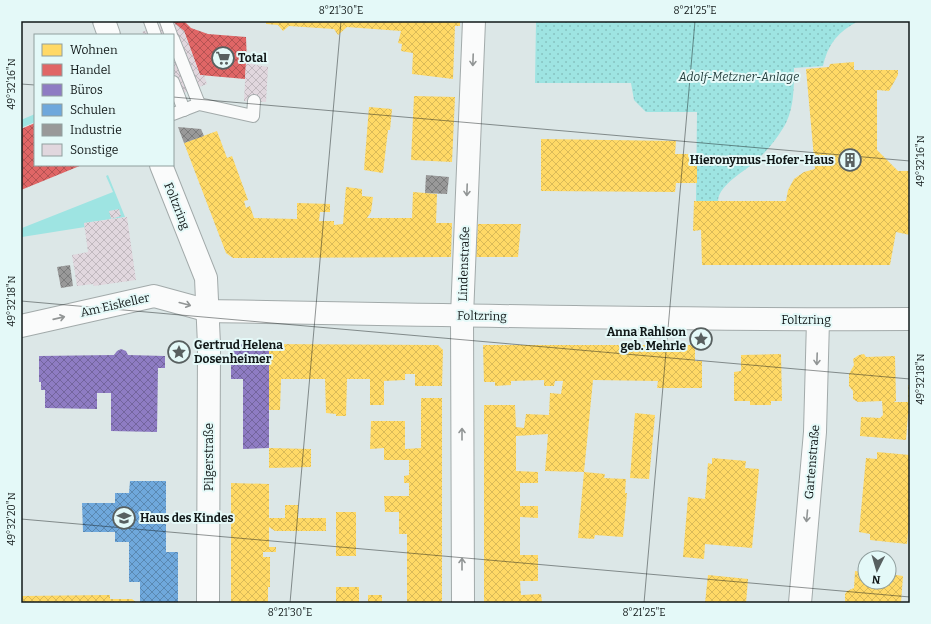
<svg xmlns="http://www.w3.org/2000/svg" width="931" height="624" viewBox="0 0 931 624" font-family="Bitter,serif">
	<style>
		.green { fill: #9ee4e2 }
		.park { fill: url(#park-dots) }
		.homes { fill: url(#homes-cross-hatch) }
		.shops { fill: url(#shops-cross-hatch) }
		.offices { fill: url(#offices-cross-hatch) }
		.schools { fill: url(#schools-cross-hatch) }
		.industry { fill: url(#industry-cross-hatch) }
		.building { fill: url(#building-cross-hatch) }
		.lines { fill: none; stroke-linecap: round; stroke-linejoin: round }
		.lane-casing { stroke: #a2aaaa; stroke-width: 14 }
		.street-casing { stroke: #a2aaaa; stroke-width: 24 }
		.secondary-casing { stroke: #a2aaaa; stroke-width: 24 }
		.lane { stroke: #fafbfb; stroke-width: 12 }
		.street { stroke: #fafbfb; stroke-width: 22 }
		.secondary { stroke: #fafbfb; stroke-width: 22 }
		.oneway { stroke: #919595 }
		.ticks { fill: none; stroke: #111818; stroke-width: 1; stroke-opacity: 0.45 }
		.labels { text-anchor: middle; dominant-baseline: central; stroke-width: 4; stroke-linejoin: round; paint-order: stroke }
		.poi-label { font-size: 12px; font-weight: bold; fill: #111818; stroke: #e4f9f8; text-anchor: start }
		.park-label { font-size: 12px; font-style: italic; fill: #27403f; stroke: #e4f9f8 }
		.street-label { font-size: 12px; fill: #111818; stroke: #e4f9f8 }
		.neatline { fill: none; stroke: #111818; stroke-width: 1.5 }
		.ticks-label { font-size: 10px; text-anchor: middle; fill: #111818 }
	</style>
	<defs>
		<pattern id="park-dots" width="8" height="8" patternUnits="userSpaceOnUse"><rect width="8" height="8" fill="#9ee4e2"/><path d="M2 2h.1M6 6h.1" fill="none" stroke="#87c3c1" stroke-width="1.8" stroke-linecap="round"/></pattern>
		<pattern id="homes-cross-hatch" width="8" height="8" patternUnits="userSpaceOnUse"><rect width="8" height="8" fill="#ffd966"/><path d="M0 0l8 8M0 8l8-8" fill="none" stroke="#daba58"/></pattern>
		<pattern id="shops-cross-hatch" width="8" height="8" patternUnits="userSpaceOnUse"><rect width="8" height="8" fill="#e06666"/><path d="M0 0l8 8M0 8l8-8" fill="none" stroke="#b45353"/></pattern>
		<pattern id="offices-cross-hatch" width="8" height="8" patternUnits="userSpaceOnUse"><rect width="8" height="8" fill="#8e7cc3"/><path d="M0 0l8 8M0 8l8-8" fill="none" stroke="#73659d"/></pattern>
		<pattern id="schools-cross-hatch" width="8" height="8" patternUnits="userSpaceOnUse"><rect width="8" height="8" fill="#6fa8dc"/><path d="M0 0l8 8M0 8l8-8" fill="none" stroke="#5a88b1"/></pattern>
		<pattern id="industry-cross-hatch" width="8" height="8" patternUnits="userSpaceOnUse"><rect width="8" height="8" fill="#999"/><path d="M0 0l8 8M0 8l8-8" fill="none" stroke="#7b7c7c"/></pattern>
		<pattern id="building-cross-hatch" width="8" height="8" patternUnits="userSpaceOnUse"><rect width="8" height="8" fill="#e1d7de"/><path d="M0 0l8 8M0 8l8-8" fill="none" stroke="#c0b8be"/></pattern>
	</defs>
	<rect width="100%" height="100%" fill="#dce7e7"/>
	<g class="green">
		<polygon points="35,114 35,122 21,128 21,120"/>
		<polygon points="108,175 125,217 84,223 85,227 22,237 21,227 22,228 113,192 106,176"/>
	</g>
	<path class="park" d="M536,21H859C839,30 827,45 823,66L794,68C794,87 794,106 786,123C779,136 768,150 757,160C746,171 719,184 718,201H696L697,112H646L634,100L631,83H535Z"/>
	<g class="homes">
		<polygon points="266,21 460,21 460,26 455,26 453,79 412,74 413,53 401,51 402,44 398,43 401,31 347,27 338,35 334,29 289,26 283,31 278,25 266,24"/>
		<polygon points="854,62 854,70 898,70 898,75 889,91 877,90 877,150 898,171 910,171 910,235 896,232 890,265 702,265 701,230 693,231 694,201 786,201 788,190 794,179 804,172 815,169 806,69 829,67 830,64"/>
		<polygon points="414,96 455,97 452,162 411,160"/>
		<polygon points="369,107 392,109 390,130 388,130 383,173 364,170"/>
		<polygon points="217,131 227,158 232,156 248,200 244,201 246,208 250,206 254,218 297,219 297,203 330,204 330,212 320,212 319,221 334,221 334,225 343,224 346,187 362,189 362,196 373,197 371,212 367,218 412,218 413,192 437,194 436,223 452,223 451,257 233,258 226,253 184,143"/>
		<polygon points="541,139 676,141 675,154 697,154 697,183 676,183 675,192 541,191"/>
		<polygon points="478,224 521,224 518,257 476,257"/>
		<polygon points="269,344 438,345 443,350 442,386 415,386 415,374 405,374 405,380 384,381 384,405 370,405 370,379 347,379 346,416 336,416 336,414 326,413 325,379 281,379 280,410 269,410"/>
		<polygon points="483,345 695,345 695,361 702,361 702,388 657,388 658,381 593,380 584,472 545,471 548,434 516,436 516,471 538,472 538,483 520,483 520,506 538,506 538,518 520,517 520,555 538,555 538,581 520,581 521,595 541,594 542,602 484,603 484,405 515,405 516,427 524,428 526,414 549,415 550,393 561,394 563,381 555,381 554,386 544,386 544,380 511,381 511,385 495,386 495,382 484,382"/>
		<polygon points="781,354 782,401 771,401 771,405 750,405 750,401 734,401 734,372 741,371 741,355"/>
		<polygon points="864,354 866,357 895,356 896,401 895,401 894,402 908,402 908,385 910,385 910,414 908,414 906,440 860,436 861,417 880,418 883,415 882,401 858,402 853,399 853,391 849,386 849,374 854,365 853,359 859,355"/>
		<polygon points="421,398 442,398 442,603 407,603 407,534 399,534 399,512 385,512 384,496 409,496 409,483 404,483 404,476 409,475 409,460 384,460 384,448 370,449 371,421 405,421 405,449 421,448"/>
		<polygon points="635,413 655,415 649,479 630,478"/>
		<polygon points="269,448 311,449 311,467 269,468"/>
		<polygon points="877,452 910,455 910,511 907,544 870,540 870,534 859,532 866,458 877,459"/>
		<polygon points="712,458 746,461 745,468 759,469 752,548 705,544 704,559 683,557 688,497 705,499 708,463 712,464"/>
		<polygon points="584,472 605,474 604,478 626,479 625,493 627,493 623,537 595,535 594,539 578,538"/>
		<polygon points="231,483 269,484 269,518 285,518 285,505 298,505 298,518 326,518 326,531 275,531 269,527 269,547 276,547 276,552 263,552 263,557 270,557 270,587 268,587 268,603 231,603"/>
		<rect x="336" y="512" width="20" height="44"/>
		<polygon points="855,571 865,572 865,582 889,582 889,574 903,576 901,603 845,603 845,594 847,591 854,588"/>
		<polygon points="708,575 748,579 746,603 705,603"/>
		<rect x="336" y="587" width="23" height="16"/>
		<polygon points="110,595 110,599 132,599 137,603 21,603 21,596"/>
		<rect x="368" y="595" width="14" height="8"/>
	</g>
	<g class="shops">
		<polygon points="172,21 184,21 191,28 208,34 246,37 247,64 246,63 245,79 200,75 184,31"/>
		<polygon points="35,123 35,165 82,165 21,190 21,129"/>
	</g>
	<g class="offices">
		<polygon points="231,344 269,344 269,448 243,449 243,379 231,379"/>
		<polygon points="121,349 126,351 128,355 165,356 165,368 158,368 157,432 111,431 111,393 97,393 97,409 45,408 45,390 41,390 41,382 39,382 39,356 114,355 117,351"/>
	</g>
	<polygon class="schools" points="130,481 166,481 166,552 178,552 178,603 140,603 140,582 129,582 129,542 115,542 115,532 83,532 82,503 115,503 115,493 129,493"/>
	<g class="industry">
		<polygon points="178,127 201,129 204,136 184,143"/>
		<polygon points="426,175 449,177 447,194 425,193"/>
		<polygon points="70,265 73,286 61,288 57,267"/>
	</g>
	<g class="building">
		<polygon points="172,21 184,31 200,75 204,75 207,84 173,97 173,35 144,35 142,32"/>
		<polygon points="246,63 268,67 266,102 244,101"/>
		<polygon points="119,209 121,216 111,219 109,211"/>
		<polygon points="127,217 136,280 94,286 93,284 77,286 72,255 88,252 84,223"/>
	</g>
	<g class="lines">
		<g class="lane-casing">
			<g id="lane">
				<polyline points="150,21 155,35"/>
				<polyline points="166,21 171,35"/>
				<polyline points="173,39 199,104"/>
				<polyline points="173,82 184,110"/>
				<polyline points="173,114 199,104 253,116 254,101"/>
			</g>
		</g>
		<g class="street-casing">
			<g id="street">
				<polyline points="21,326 154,296 209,311"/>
				<polyline points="463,603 462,316 474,21"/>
				<polyline points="800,603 815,432 818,320"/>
			</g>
		</g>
		<g class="secondary-casing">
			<g id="secondary">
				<polyline points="104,21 109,35"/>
				<polyline points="161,165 206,278 209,345 208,603"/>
				<path d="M209,311C442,315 676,320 910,319"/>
			</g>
		</g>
		<use href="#lane" class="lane"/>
		<use href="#street" class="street"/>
		<use href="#secondary" class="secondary"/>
	</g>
	<defs><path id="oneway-shaft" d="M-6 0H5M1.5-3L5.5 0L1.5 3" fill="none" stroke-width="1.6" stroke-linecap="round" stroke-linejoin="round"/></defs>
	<g class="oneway">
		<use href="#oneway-shaft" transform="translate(473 60) rotate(92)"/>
		<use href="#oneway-shaft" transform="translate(467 190) rotate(92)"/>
		<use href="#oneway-shaft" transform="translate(185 304) rotate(15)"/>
		<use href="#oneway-shaft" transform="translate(59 318) rotate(-13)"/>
		<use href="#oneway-shaft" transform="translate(817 359) rotate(92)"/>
		<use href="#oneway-shaft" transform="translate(462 434) rotate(-90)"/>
		<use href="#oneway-shaft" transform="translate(807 516) rotate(95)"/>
		<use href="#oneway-shaft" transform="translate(462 564) rotate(-90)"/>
	</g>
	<path class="ticks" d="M21,84L35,85M173,97L910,161M21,301L910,379M21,519L910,597M290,603L341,21M644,603L695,21"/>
	<defs>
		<g id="supermarket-ring" transform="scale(1.15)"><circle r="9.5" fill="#e4f9f8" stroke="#586060" stroke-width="1.5"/><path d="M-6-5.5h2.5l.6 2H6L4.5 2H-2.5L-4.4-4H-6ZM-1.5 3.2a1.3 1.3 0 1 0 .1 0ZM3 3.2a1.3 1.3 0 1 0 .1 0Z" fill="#586060"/></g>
		<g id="building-ring" transform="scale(1.15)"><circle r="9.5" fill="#e4f9f8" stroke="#586060" stroke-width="1.5"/><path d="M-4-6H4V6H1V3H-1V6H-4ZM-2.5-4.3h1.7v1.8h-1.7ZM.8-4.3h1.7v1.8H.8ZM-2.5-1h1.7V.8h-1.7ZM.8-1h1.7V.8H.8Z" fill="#586060"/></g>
		<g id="sight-ring" transform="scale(1.15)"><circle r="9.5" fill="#e4f9f8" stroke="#586060" stroke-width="1.5"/><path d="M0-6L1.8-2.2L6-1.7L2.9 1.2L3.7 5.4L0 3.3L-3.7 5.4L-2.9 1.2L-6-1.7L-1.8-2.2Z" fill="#586060"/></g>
		<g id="school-ring" transform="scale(1.15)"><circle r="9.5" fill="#e4f9f8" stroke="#586060" stroke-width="1.5"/><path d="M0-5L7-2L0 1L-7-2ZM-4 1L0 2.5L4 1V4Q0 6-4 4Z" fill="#586060"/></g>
	</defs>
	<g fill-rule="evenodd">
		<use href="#supermarket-ring" x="223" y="58"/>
		<use href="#building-ring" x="850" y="160"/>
		<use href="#sight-ring" x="701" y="339"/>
		<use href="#sight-ring" x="179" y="352"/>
		<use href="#school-ring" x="124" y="518"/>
	</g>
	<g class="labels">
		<g class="poi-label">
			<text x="238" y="58">Total</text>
			<text x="834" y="160" text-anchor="end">Hieronymus-Hofer-Haus</text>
			<text x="686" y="332" text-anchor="end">Anna Rahlson<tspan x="686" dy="14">geb. Mehrle</tspan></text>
			<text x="194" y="345">Gertrud Helena<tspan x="194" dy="14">Dosenheimer</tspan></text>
			<text x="140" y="518">Haus des Kindes</text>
		</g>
		<g class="park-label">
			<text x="739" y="77">Adolf-Metzner-Anlage</text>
		</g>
		<g class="street-label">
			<text transform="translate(177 206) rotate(68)">Foltzring</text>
			<text transform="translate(464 264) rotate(-88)">Lindenstraße</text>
			<text transform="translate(115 305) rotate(-13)">Am Eiskeller</text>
			<text transform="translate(482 316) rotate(1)">Foltzring</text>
			<text x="806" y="320">Foltzring</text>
			<text transform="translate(209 457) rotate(-90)">Pilgerstraße</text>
			<text transform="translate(812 462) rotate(-85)">Gartenstraße</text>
		</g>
	</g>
	<rect width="931" height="624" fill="none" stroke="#e4f9f8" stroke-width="44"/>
	<rect x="34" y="34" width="140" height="132" fill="#e4f9f8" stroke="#909f9e"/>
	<rect x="42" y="44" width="20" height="12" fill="#ffd966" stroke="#909f9e"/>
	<text x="70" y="54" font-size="12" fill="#111818">Wohnen</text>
	<rect x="42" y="64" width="20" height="12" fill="#e06666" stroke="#909f9e"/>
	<text x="70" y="74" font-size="12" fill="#111818">Handel</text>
	<rect x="42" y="84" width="20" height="12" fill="#8e7cc3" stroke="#909f9e"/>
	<text x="70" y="94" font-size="12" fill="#111818">Büros</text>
	<rect x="42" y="104" width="20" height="12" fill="#6fa8dc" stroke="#909f9e"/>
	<text x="70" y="114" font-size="12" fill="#111818">Schulen</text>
	<rect x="42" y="124" width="20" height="12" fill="#999999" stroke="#909f9e"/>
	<text x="70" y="134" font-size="12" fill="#111818">Industrie</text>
	<rect x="42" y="144" width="20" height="12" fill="#e1d7de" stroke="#909f9e"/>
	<text x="70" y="154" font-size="12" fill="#111818">Sonstige</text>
	<g transform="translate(877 570) rotate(185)"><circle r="19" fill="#e4f9f8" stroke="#909f9e"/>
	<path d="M0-3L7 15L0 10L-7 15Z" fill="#586060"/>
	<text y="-6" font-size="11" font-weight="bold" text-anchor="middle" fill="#111818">N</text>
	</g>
	<rect x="22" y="22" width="887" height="580" class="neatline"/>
	<g class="ticks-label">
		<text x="341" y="14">8°21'30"E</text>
		<text x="695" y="14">8°21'25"E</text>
		<text transform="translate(11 84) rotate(-90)" y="4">49°32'16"N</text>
		<text transform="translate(920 161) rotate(-90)" y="4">49°32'16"N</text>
		<text transform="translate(11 301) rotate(-90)" y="4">49°32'18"N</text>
		<text transform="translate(920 379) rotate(-90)" y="4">49°32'18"N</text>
		<text transform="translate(11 519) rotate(-90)" y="4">49°32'20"N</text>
		<text x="290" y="616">8°21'30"E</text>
		<text x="644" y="616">8°21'25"E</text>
	</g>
</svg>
